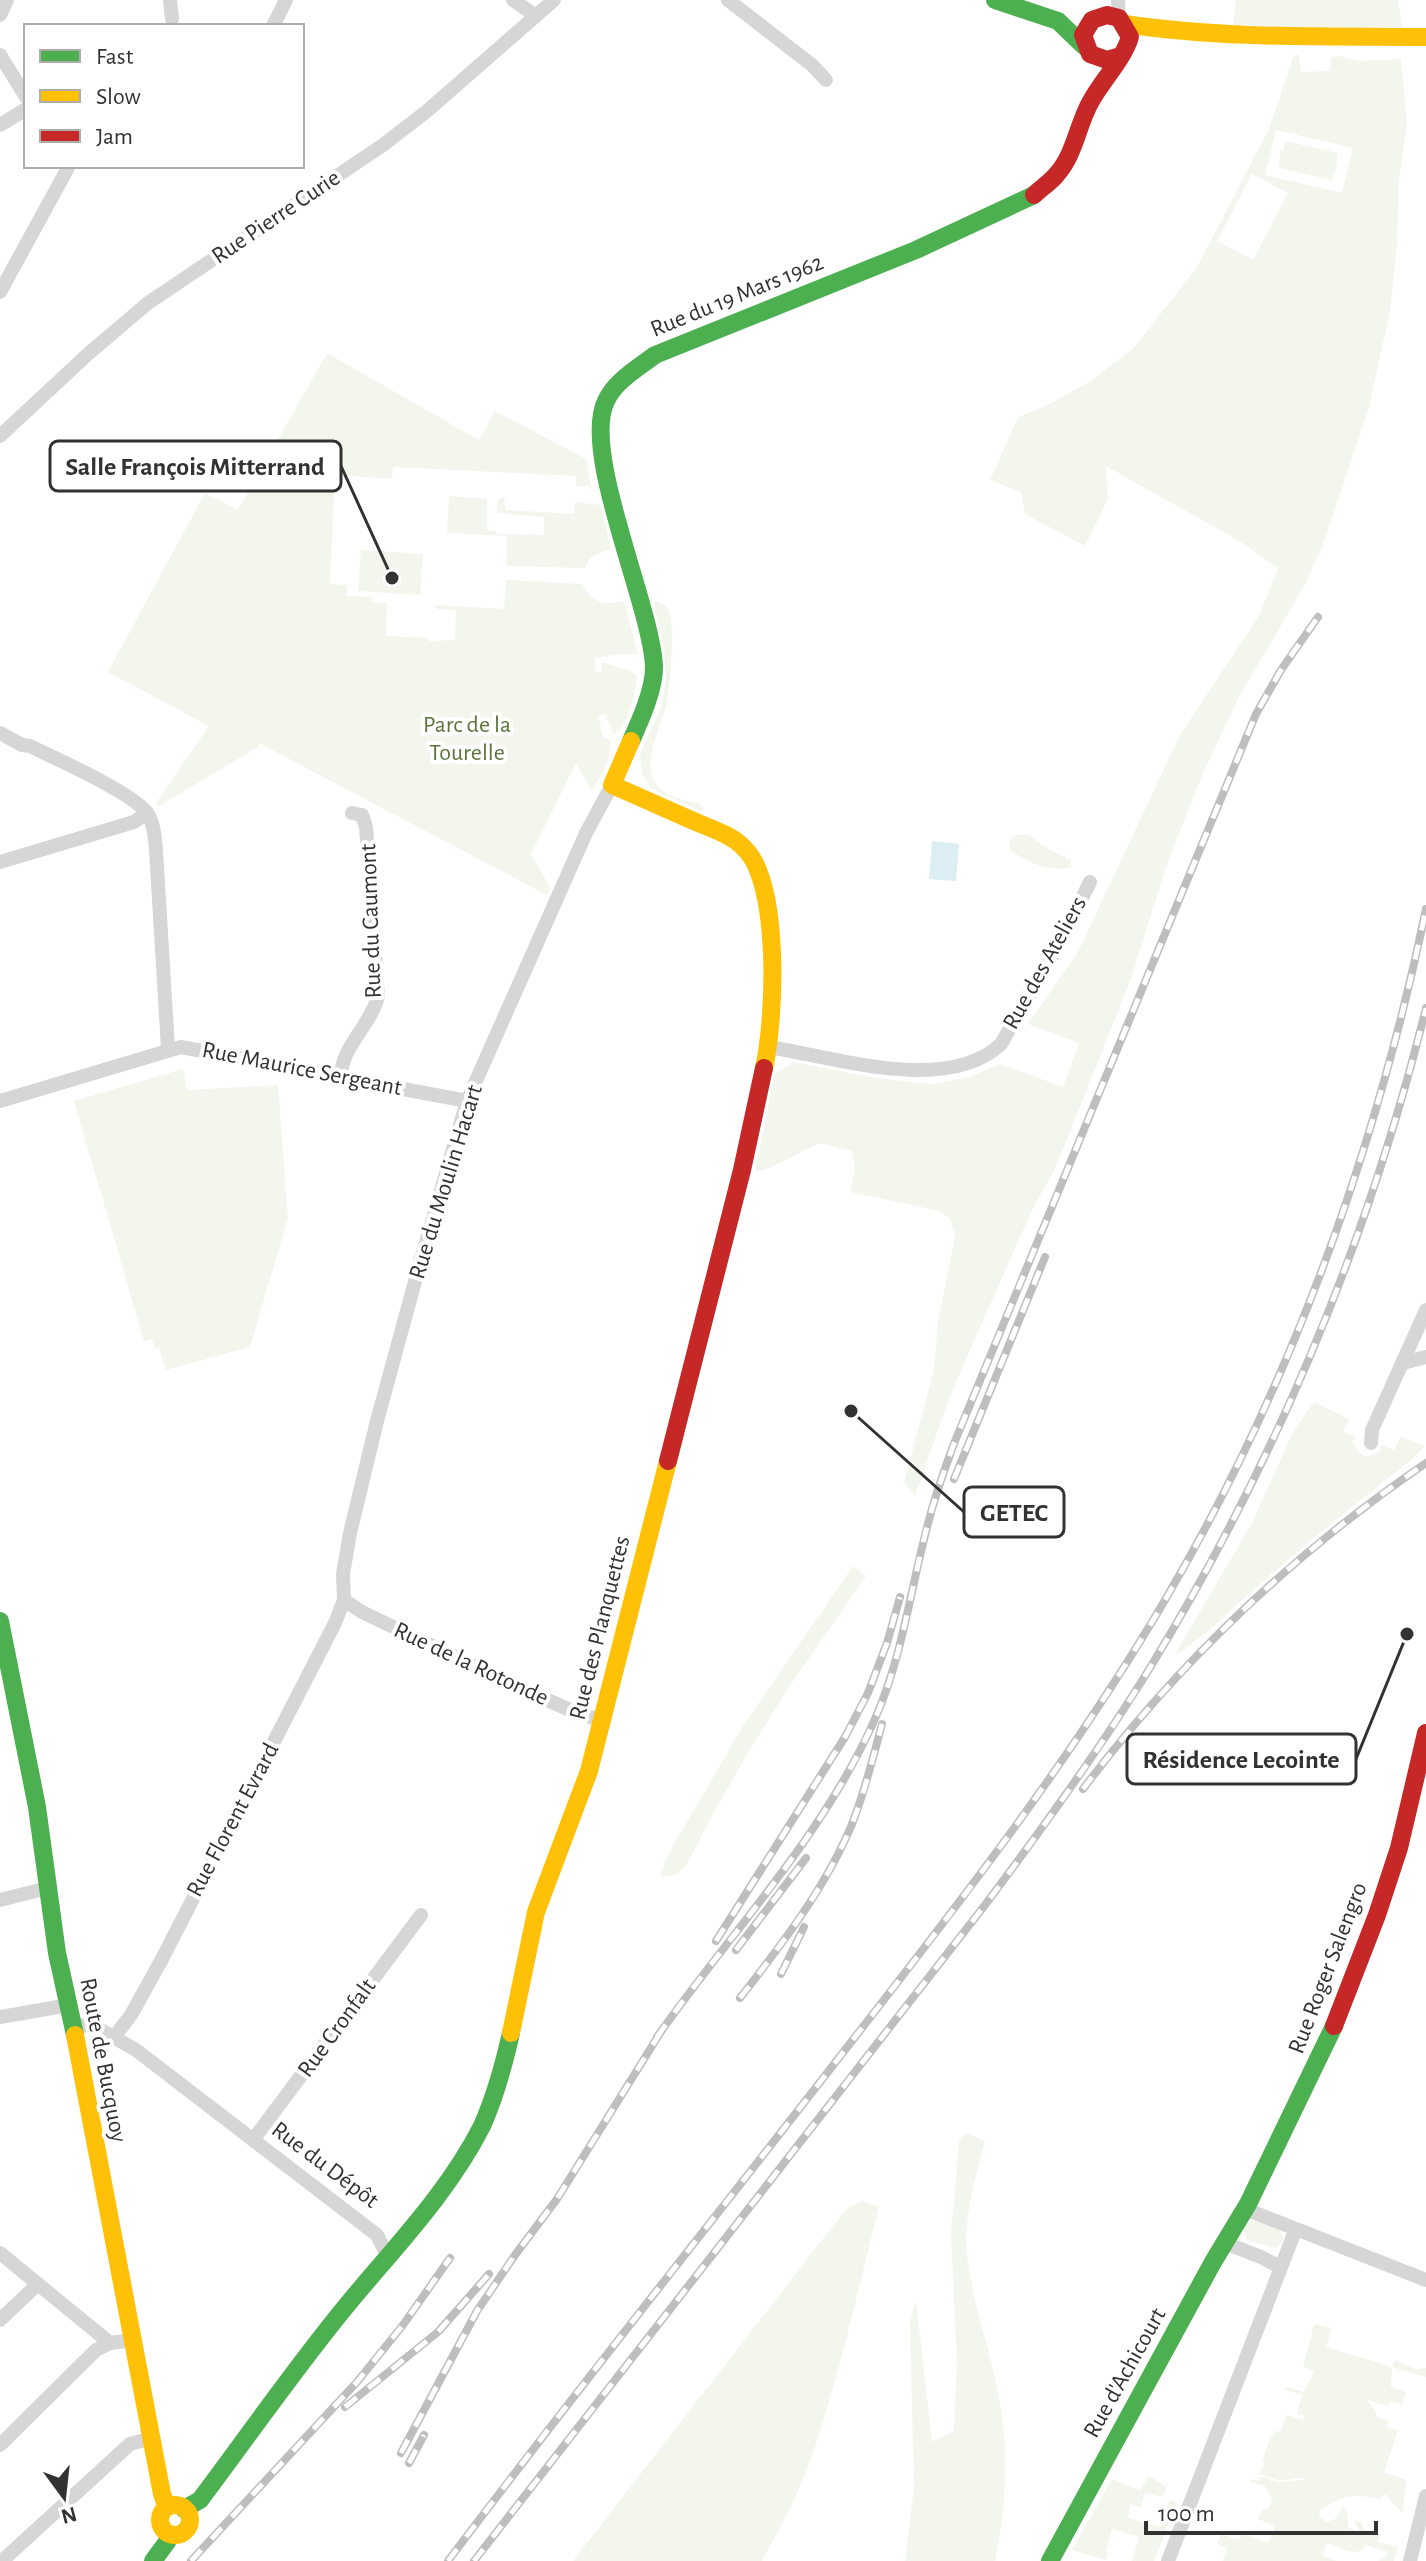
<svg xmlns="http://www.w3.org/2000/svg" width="1426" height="2561" viewBox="0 0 1426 2561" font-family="'Alegreya Sans',sans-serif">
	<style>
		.green { fill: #f3f6ed; fill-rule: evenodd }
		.water { fill: #daeef4 }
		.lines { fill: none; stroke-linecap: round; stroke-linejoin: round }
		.street { stroke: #d6d6d6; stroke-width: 14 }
		.fast { stroke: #4caf50; stroke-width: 18 }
		.slow { stroke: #ffc107; stroke-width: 18 }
		.jam { stroke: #c62828; stroke-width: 18 }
		.rail-casing { stroke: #bebebe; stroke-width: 8 }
		.rail { stroke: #fff; stroke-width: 5; stroke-dasharray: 15; stroke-linecap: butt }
		.labels { text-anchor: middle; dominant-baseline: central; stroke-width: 8; stroke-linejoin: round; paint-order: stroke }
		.street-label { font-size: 24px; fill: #323232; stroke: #fff }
		.park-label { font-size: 24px; fill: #5c733a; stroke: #fff }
		.leader { fill: none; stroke: #323232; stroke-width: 3 }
		.callout-dot { fill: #323232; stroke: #fff; stroke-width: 3 }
		.callout { fill: #fff; stroke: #323232; stroke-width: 3 }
		.callout-label { font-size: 26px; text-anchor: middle; font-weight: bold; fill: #323232 }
	</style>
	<rect width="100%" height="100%" fill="#fff"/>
	<g class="green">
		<polygon points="1236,0 1398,0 1402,27 1382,27 1374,38 1232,34"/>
		<path d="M1294,55H1299L1301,72L1330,71L1331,58L1339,56L1359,61L1401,59L1407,124L1399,180L1397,246L1390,311L1369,407L1326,537L1306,583L1239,697L1203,773L1167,864L1131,979L1055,1169L1033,1208L951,1393L915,1496L904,1483L934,1370L938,1322L955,1236L950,1219L940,1211L850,1192L855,1167L852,1151L819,1143L772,1167L755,1172L774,1075L793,1062L875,1078L932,1084L970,1077L1000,1064L1063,1087L1079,1043L1028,1024L1078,952L1180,735L1259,616L1278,568L1241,542L1106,466L1108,499L1085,546L1025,514L1021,492L990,480L1018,417L1046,406L1089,382L1135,347L1197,267L1269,129ZM1276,130L1353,148L1342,193L1265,175ZM1252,174L1288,193L1253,260L1217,241Z"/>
		<polygon points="1285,141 1338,153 1336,163 1338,164 1332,180 1279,168 1280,151 1283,151"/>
		<path d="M327,353L479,440L495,411L586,459L592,490L588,486H576V476L393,467L392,479L335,475L330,584L347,585V596L372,597V602L387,603L386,636L427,638L428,641L455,640L456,610L436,609V605L504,609L506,580L582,584C592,603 604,606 624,601L638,654H620L595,658V671L601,672L602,662L630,671L637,676C634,698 631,720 614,735L605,714L598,716L603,737L610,740C612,755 602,778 591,789L576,763L531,854L551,889L547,895L259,743L258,747L159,806L156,803L209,726L108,672L205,493L238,510Z"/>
		<path d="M449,496L487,499V530L496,531L497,534L544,535V517L497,513V500L504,497L506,510L574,514L575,502L601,505L611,549C600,552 588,556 585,568L506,566L507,536L447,533Z"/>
		<polygon points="361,550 423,554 420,595 358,591"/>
		<path d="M653,601C659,602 664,603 668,609C676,621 670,685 667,701C663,723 640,763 656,784C666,798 683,800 699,803L703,810L700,811L651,788L642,774L640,754L661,708L666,679L663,644Z"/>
		<path d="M1017,835H1029L1046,848L1071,860V867C1050,873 1027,862 1010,850L1009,841Z"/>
		<polygon points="183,1069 187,1090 278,1085 288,1218 250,1347 166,1370 159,1348 155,1349 152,1339 144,1341 74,1101"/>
		<path d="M1314,1402L1349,1419L1343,1431L1356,1437L1353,1442C1356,1450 1359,1453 1367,1457L1380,1451L1381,1445L1394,1450L1401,1437L1425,1446L1409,1462C1358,1501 1308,1542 1260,1584C1231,1609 1207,1636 1174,1656L1252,1523L1294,1430Z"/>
		<polygon points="853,1566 866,1576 789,1687 747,1754 708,1823 686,1866 675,1875 660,1877 666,1858 743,1726"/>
		<path d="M966,2133L985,2141C976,2177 963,2218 967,2255C972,2301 989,2346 998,2392C1009,2448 1007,2505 995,2561H905L914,2487L910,2322L916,2301L932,2442L954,2431L957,2362L951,2234L959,2141Z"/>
		<path d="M861,2201L879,2206C858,2290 840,2374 812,2456C800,2492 780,2527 762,2561H573L846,2209Z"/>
		<path d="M1256,2220C1267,2224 1283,2226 1284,2240L1276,2248L1247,2240L1243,2228L1248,2222Z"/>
		<path d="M1314,2324L1332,2328L1326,2347L1392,2367L1395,2360L1416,2369L1426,2368V2377L1392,2367L1391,2387L1406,2392L1402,2404L1390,2401L1388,2406L1367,2400L1376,2412V2417L1389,2421L1387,2427L1398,2431L1384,2472L1407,2480L1402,2513L1385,2494L1380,2499C1353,2493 1341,2495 1319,2512L1320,2518L1327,2522L1335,2519L1343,2507L1348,2515V2528L1360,2532L1354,2520L1362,2522V2528L1380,2534L1378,2542L1398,2547L1394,2561H1379L1380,2558L1385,2559L1387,2552L1367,2545C1358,2559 1341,2548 1327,2543L1323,2556L1337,2561H1223L1227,2548L1217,2544L1221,2534L1239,2540L1242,2533L1268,2543L1275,2526L1258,2519L1262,2509L1267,2510L1273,2499L1265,2486L1250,2482L1251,2479L1257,2481L1260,2477C1268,2477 1273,2482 1280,2482C1290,2482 1299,2479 1308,2481C1297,2474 1291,2482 1279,2480C1271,2479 1267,2475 1259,2475L1265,2462L1262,2461L1270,2437L1272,2438L1274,2431L1281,2432L1286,2415L1304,2420L1305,2416L1297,2414L1302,2395L1285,2390V2387L1304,2392L1308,2382H1310L1314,2371L1303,2367Z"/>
		<polygon points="1149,2476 1167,2487 1163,2497 1145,2493 1141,2507 1130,2504 1128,2518 1161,2527 1170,2500 1177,2502 1154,2561 1132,2561 1139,2537 1112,2529 1106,2552 1108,2553 1106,2560 1072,2550 1112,2479 1140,2490"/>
	</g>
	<polygon class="water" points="932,841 959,844 956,881 929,879"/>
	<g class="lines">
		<g class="street">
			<polyline points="170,0 172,19"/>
			<polyline points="513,0 536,16"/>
			<polyline points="728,0 812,65 826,80"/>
			<polyline points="1118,0 1119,18"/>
			<polyline points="0,15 7,0"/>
			<polyline points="273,26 286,0"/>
			<polyline points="0,55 26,97"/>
			<polyline points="0,125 26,109"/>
			<polyline points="0,292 69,166"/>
			<polyline points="0,436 88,354 148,303 383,145 427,111 554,0"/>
			<path d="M0,733L22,745L30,746C56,759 134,793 148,814C154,824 155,838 156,850L168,1049"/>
			<polyline points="0,862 134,822 147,813"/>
			<path d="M769,1047C834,1057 947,1095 1001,1044L1059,944L1090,882"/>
			<path d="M341,1076C342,1046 370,1026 378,997L366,827L362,815L352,813"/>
			<polyline points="0,1101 181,1047 467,1101"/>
			<polyline points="1403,1363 1426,1357"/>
			<polyline points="1371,1443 1372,1430 1426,1310"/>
			<polyline points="344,1600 343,1574 350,1533 377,1421 420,1263 467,1101 586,833 612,785"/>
			<polyline points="344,1600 362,1612 520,1688 577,1713 600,1720"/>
			<polyline points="0,1900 48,1888"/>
			<polyline points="0,2017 69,2005"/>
			<polyline points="74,2025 94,2026 136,2050 377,2235 388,2257"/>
			<polyline points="114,2037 131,2015 162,1959 335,1623 344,1600"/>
			<polyline points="253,2140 421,1915"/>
			<polyline points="1245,2209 1426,2280"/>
			<polyline points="1225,2243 1261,2257 1280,2267"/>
			<polyline points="0,2253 110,2343 133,2340"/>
			<polyline points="0,2320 38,2284"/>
			<polyline points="0,2445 96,2350 110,2343"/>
			<polyline points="2,2561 130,2444 152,2438"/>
			<polyline points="1168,2561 1295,2231"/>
			<polyline points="1410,2561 1426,2496"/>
		</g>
		<g class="fast">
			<polyline points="995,0 1058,21 1084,46"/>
			<path d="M631,741C640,721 655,688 654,665C650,602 581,452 606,401C615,381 638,368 655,355L916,250L1034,195"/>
			<polyline points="0,1621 37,1807 57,1953 75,2035"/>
			<path d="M184,2509L200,2500C249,2435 295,2368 347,2305C394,2248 448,2193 482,2126C495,2097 504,2064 511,2033"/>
			<polyline points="153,2561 167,2542 169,2534"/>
			<polyline points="1050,2561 1213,2262 1248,2204 1334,2026"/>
		</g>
		<g class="slow">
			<path d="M1125,24C1225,39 1325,36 1426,37"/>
			<path d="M631,741L612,785C640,797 668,810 696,822C712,829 732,835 744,848C781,883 775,1020 764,1068"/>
			<polyline points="511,2033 536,1912 589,1771 668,1461"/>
			<polyline points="75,2035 162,2494 167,2507"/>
			<circle cx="175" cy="2520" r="15"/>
		</g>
		<g class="jam">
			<path d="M1034,195C1041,188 1051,182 1057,174C1075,154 1078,123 1091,101C1103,79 1123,60 1130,37L1119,18L1107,15L1092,20L1083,35L1090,54L1107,60L1121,56"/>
			<polyline points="668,1461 742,1170 764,1068"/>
			<polyline points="1334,2026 1377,1915 1399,1848 1426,1733"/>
		</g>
		<g class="rail-casing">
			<g id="rail">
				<polyline points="954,1479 1045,1257"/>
				<path d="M1083,1789C1179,1662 1294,1553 1426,1463"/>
				<polyline points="716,1941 845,1737 868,1693 887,1643 900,1597"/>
				<polyline points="736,1950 806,1858"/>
				<polyline points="781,1974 804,1927"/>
				<path d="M740,1998C782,1944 826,1887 852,1824C865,1791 873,1758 882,1724"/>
				<path d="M657,2037C730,1933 822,1838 874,1721C906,1650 912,1572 935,1499C941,1479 948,1460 955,1441L1256,714L1281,670L1318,617"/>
				<polyline points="345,2407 438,2332 489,2274"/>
				<polyline points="401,2453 477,2311 515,2255 557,2199 662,2030"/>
				<polyline points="409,2463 424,2435"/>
				<polyline points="191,2561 357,2382 403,2325 450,2258"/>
				<path d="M448,2561C581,2384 720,2212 855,2037C965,1896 1074,1755 1165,1600C1290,1387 1376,1151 1426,909"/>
				<path d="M474,2561L985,1905C1042,1829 1098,1752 1148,1671C1274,1465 1368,1242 1426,1008"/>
			</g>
		</g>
		<use href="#rail" class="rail"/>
	</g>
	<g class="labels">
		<g class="street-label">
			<text transform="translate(276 217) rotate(-34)">Rue Pierre Curie</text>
			<text transform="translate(737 296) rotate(-22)">Rue du 19 Mars 1962</text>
			<text transform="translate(371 921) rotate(-92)">Rue du Caumont</text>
			<text transform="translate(1045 963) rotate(-61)">Rue des Ateliers</text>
			<text transform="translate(302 1069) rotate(11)">Rue Maurice Sergeant</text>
			<text transform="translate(446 1182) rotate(-73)">Rue du Moulin Hacart</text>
			<text transform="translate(600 1628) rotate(-76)">Rue des Planquettes</text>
			<text transform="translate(471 1664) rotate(25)">Rue de la Rotonde</text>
			<text transform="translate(233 1820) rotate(-62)">Rue Florent Evrard</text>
			<text transform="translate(1328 1968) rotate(-69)">Rue Roger Salengro</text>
			<text transform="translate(337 2028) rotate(-54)">Rue Cronfalt</text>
			<text transform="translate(103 2060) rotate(79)">Route de Bucquoy</text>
			<text transform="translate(325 2165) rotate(37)">Rue du Dépôt</text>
			<text transform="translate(1125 2373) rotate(-61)">Rue d'Achicourt</text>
		</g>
		<g class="park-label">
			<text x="467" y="725">Parc de la<tspan x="467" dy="28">Tourelle</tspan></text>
		</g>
	</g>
	<path class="leader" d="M392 578L341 466M851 1411L964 1512M1407 1634L1356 1759"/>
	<g class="callout-dot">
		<circle cx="392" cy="578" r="8"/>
		<circle cx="851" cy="1411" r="8"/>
		<circle cx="1407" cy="1634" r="8"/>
	</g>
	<g class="callout">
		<rect x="50" y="441" width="291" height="50" rx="8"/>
		<rect x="964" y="1487" width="100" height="50" rx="8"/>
		<rect x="1127" y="1734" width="229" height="50" rx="8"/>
	</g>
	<g class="callout-label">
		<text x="195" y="475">Salle François Mitterrand</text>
		<text x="1014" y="1521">GETEC</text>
		<text x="1241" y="1768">Résidence Lecointe</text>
	</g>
	<rect x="24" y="24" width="280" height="144" fill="#ffffff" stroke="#adadad" stroke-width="2"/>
	<rect x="40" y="50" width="40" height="12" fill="#4caf50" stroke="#adadad" stroke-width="2"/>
	<text x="96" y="64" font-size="24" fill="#323232">Fast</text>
	<rect x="40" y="90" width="40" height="12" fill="#ffc107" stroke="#adadad" stroke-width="2"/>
	<text x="96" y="104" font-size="24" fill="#323232">Slow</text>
	<rect x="40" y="130" width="40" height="12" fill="#c62828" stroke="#adadad" stroke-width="2"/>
	<text x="96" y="144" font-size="24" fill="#323232">Jam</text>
	<g transform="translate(64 2497) rotate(165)" stroke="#ffffff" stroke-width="6" paint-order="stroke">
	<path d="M0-6L14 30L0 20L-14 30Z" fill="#323232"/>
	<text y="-12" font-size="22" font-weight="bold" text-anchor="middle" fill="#323232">N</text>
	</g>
	<path d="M1146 2521v12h230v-12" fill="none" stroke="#323232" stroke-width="4"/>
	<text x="1158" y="2521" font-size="24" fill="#323232" stroke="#ffffff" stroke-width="6" paint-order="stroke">100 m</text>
</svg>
